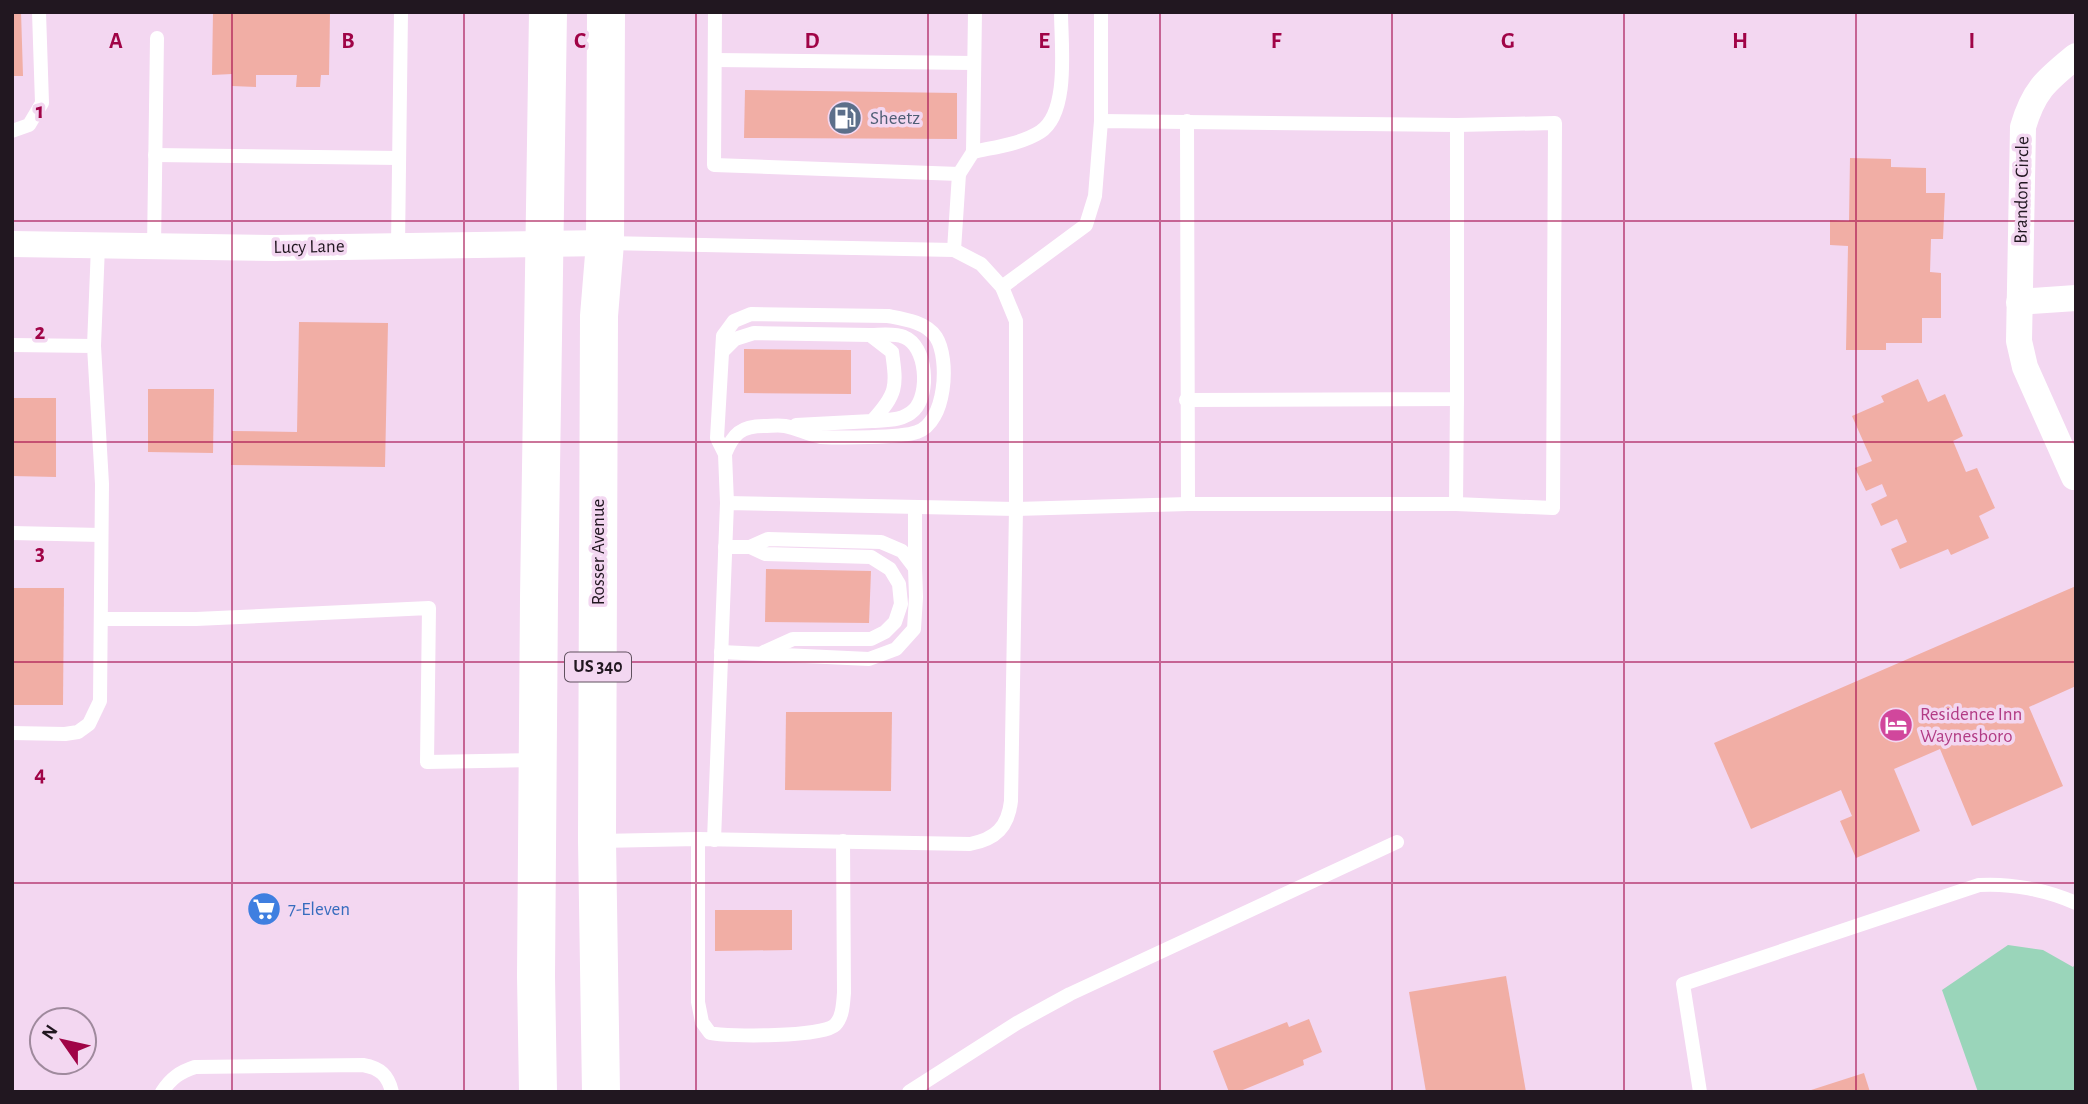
<svg xmlns="http://www.w3.org/2000/svg" width="2088" height="1104" viewBox="0 0 2088 1104" font-family="'Alegreya Sans',sans-serif">
	<style>
		.green { fill: #9ad5ba }
		.building { fill: #f1aea5 }
		.lines { fill: none; stroke-linecap: round; stroke-linejoin: round }
		.service { stroke: #fff; stroke-width: 14 }
		.minor { stroke: #fff; stroke-width: 26 }
		.primary { stroke: #fff; stroke-width: 38 }
		.grid { fill: none; stroke: #a00447; stroke-width: 2; stroke-opacity: 0.55 }
		.labels { text-anchor: middle; dominant-baseline: central; stroke-width: 7; stroke-linejoin: round; paint-order: stroke }
		.shield { fill: #f3d7f1; stroke: #60515f; stroke-width: 2 }
		.shield-label { font-size: 18px; font-weight: bold; fill: #211720 }
		.service-label { font-size: 19px; fill: #4e5e75; stroke: #f3d7f1; text-anchor: start }
		.street-label { font-size: 19px; fill: #211720; stroke: #f3d7f1 }
		.hotel-label { font-size: 19px; fill: #b23c85; stroke: #f3d7f1; text-anchor: start }
		.shop-label { font-size: 19px; fill: #366cbe; stroke: #f3d7f1; text-anchor: start }
		.grid-label { font-size: 23px; text-anchor: middle; font-weight: bold; fill: #a00447; stroke: #f3d7f1; stroke-width: 7; stroke-linejoin: round; paint-order: stroke }
	</style>
	<rect width="100%" height="100%" fill="#f3d7f1"/>
	<polygon class="green" points="2008,945 2043,950 2073,967 2076,963 2076,1092 1978,1092 1942,990"/>
	<g class="building">
		<polygon points="12,12 21,12 23,76 12,76"/>
		<polygon points="213,12 330,12 329,75 321,75 320,87 296,87 297,75 256,75 256,87 232,86 232,74 212,75"/>
		<polygon points="745,90 957,93 957,139 744,138"/>
		<polygon points="1850,158 1891,159 1891,167 1926,168 1926,193 1945,193 1943,239 1931,239 1930,272 1941,273 1941,318 1922,318 1922,343 1886,343 1886,350 1846,350 1848,246 1830,245 1830,220 1849,221"/>
		<polygon points="299,322 388,323 385,467 231,465 232,431 297,432"/>
		<polygon points="744,349 851,350 851,394 744,393"/>
		<polygon points="1918,379 1928,402 1945,394 1963,436 1953,441 1966,472 1977,468 1995,508 1979,516 1989,538 1951,555 1948,549 1900,569 1891,549 1907,542 1897,519 1881,526 1871,504 1887,496 1882,484 1866,491 1855,468 1872,461 1852,416 1884,402 1881,396"/>
		<polygon points="148,389 214,389 213,453 148,452"/>
		<polygon points="12,398 56,398 56,477 12,476"/>
		<polygon points="766,569 871,571 869,623 765,622"/>
		<polygon points="2076,586 2076,686 2029,707 2063,786 1972,826 1940,749 1894,769 1920,831 1856,858 1840,821 1852,816 1841,790 1751,829 1714,743"/>
		<polygon points="12,588 64,588 63,705 12,705"/>
		<polygon points="786,712 892,712 891,791 785,790"/>
		<polygon points="715,910 792,910 792,950 715,951"/>
		<polygon points="1506,976 1526,1092 1426,1092 1409,992"/>
		<polygon points="1309,1019 1322,1052 1303,1060 1304,1065 1238,1092 1229,1092 1213,1051 1287,1022 1289,1027"/>
		<polygon points="1864,1073 1870,1092 1808,1092 1808,1091"/>
	</g>
	<g class="lines">
		<g class="service">
			<polyline points="715,12 714,165 959,174"/>
			<polyline points="1101,12 1101,121"/>
			<polyline points="715,60 974,63"/>
			<polyline points="1187,121 1188,504"/>
			<polyline points="12,131 29,125 42,103 39,12"/>
			<path d="M973,152C995,147 1021,144 1040,132C1070,113 1061,43 1061,12"/>
			<polyline points="155,155 399,158"/>
			<polyline points="398,245 401,12"/>
			<polyline points="154,247 157,38"/>
			<polyline points="954,250 959,174 973,152 975,12"/>
			<path d="M871,335C880,335 895,333 904,337C927,346 930,394 914,410C903,421 887,420 872,421"/>
			<polyline points="12,345 94,346 102,484 100,701 89,724 78,732 65,734 12,733"/>
			<polyline points="94,346 98,246"/>
			<path d="M722,352L735,339L754,333L870,335L892,352C897,387 897,394 872,421L796,425"/>
			<polyline points="1186,400 1457,399 1457,125"/>
			<path d="M725,454C733,434 741,426 764,426C771,426 778,425 785,426C797,428 809,435 821,437C839,438 901,438 917,432C946,423 950,359 936,337C926,322 904,319 888,316L751,314L734,321L723,336L717,438L725,454L727,503"/>
			<polyline points="1456,504 1457,399"/>
			<polyline points="12,533 101,535"/>
			<polyline points="750,547 765,554 871,557 890,569 899,584 901,604 895,622 885,632 871,639 793,639 764,652"/>
			<polyline points="915,568 915,507"/>
			<polyline points="102,619 196,619 429,608 427,762 536,760"/>
			<polyline points="721,652 869,659 896,649 914,629 916,597 915,568 902,551 881,542 768,539 750,547 725,547"/>
			<path d="M698,839V1002L702,1022L710,1033C729,1037 823,1037 835,1025C843,1017 843,1003 844,993L843,841"/>
			<polyline points="714,840 727,503 1016,509 1188,504 1456,504 1553,508 1555,123 1457,125 1101,121 1095,196 1086,225 1002,287"/>
			<path d="M600,841L698,839L970,844C996,839 1008,827 1011,801L1016,509V321L1002,287L981,264L954,250L606,243"/>
			<path d="M162,1092C171,1078 180,1072 195,1067L363,1065C380,1068 388,1075 392,1092"/>
			<polyline points="909,1092 1017,1023 1070,994 1397,842"/>
			<path d="M1700,1092L1683,984L1979,885C2011,883 2047,890 2076,903"/>
		</g>
		<g class="minor">
			<polyline points="12,244 274,248 605,243"/>
			<polyline points="2019,302 2076,298"/>
			<path d="M2074,477L2025,367L2019,341L2023,127C2034,89 2047,80 2076,56"/>
		</g>
		<g class="primary">
			<polyline points="538,1092 536,976 539,598 548,12"/>
			<polyline points="601,1092 597,841 599,316 605,243 606,12"/>
		</g>
	</g>
	<path class="grid" d="M232,12V1092M464,12V1092M696,12V1092M928,12V1092M1160,12V1092M1392,12V1092M1624,12V1092M1856,12V1092M12,221H2076M12,442H2076M12,662H2076M12,883H2076"/>
	<defs>
		<g id="fuel-disc" transform="scale(1.75)"><circle r="9.5" fill="#5c6f8a" stroke="#f3d7f1"/><path d="M-5.5-6h7V0h2V4h1.3V-2.5L3-4.5l.8-.8L6-3V5H2.5V1h-1V6h-7ZM-4.2-4.7v3.2H.2V-4.7Z" fill="#fff"/></g>
		<g id="hotel-disc" transform="scale(1.75)"><circle r="9.5" fill="#d1479c" stroke="#f3d7f1"/><path d="M-6-4.5h1.5V1H6V5H4.5V3h-9V5H-6ZM-4 0a1.8 1.8 0 1 1 3.6 0ZM.5 0V-2.5h3Q6-2.5 6 0Z" fill="#fff"/></g>
		<g id="supermarket-disc" transform="scale(1.75)"><circle r="9.5" fill="#3f7fe0" stroke="#f3d7f1"/><path d="M-6-5.5h2.5l.6 2H6L4.5 2H-2.5L-4.4-4H-6ZM-1.5 3.2a1.3 1.3 0 1 0 .1 0ZM3 3.2a1.3 1.3 0 1 0 .1 0Z" fill="#fff"/></g>
	</defs>
	<g fill-rule="evenodd">
		<use href="#fuel-disc" x="845" y="118"/>
		<use href="#hotel-disc" x="1896" y="725"/>
		<use href="#supermarket-disc" x="264" y="909"/>
	</g>
	<g class="labels">
		<rect class="shield" x="565" y="652.5" width="66" height="29" rx="5"/>
		<g class="shield-label">
			<text x="598" y="667">US 340</text>
		</g>
		<g class="service-label">
			<text x="870" y="118">Sheetz</text>
		</g>
		<g class="street-label">
			<text transform="translate(2022 190) rotate(-89)">Brandon Circle</text>
			<text transform="translate(309 247) rotate(-1)">Lucy Lane</text>
			<text transform="translate(598 552) rotate(-90)">Rosser Avenue</text>
		</g>
		<g class="hotel-label">
			<text x="1920" y="714">Residence Inn<tspan x="1920" dy="22">Waynesboro</tspan></text>
		</g>
		<g class="shop-label">
			<text x="288" y="909">7-Eleven</text>
		</g>
	</g>
	<g class="grid-label">
		<text x="116" y="48">A</text>
		<text x="348" y="48">B</text>
		<text x="580" y="48">C</text>
		<text x="812" y="48">D</text>
		<text x="1044" y="48">E</text>
		<text x="1276" y="48">F</text>
		<text x="1508" y="48">G</text>
		<text x="1740" y="48">H</text>
		<text x="1972" y="48">I</text>
		<text x="40" y="118">1</text>
		<text x="40" y="339">2</text>
		<text x="40" y="560">3</text>
		<text x="40" y="781">4</text>
	</g>
	<rect width="2088" height="1104" fill="none" stroke="#211720" stroke-width="28"/>
	<g transform="translate(63 1041) rotate(304)"><circle r="33" fill="#f3d7f1" stroke="#9f8a9d" stroke-width="2"/>
	<path d="M0-5L12 26L0 18L-12 26Z" fill="#a00447"/>
	<text y="-10" font-size="19" font-weight="bold" text-anchor="middle" fill="#211720">N</text>
	</g>
</svg>
